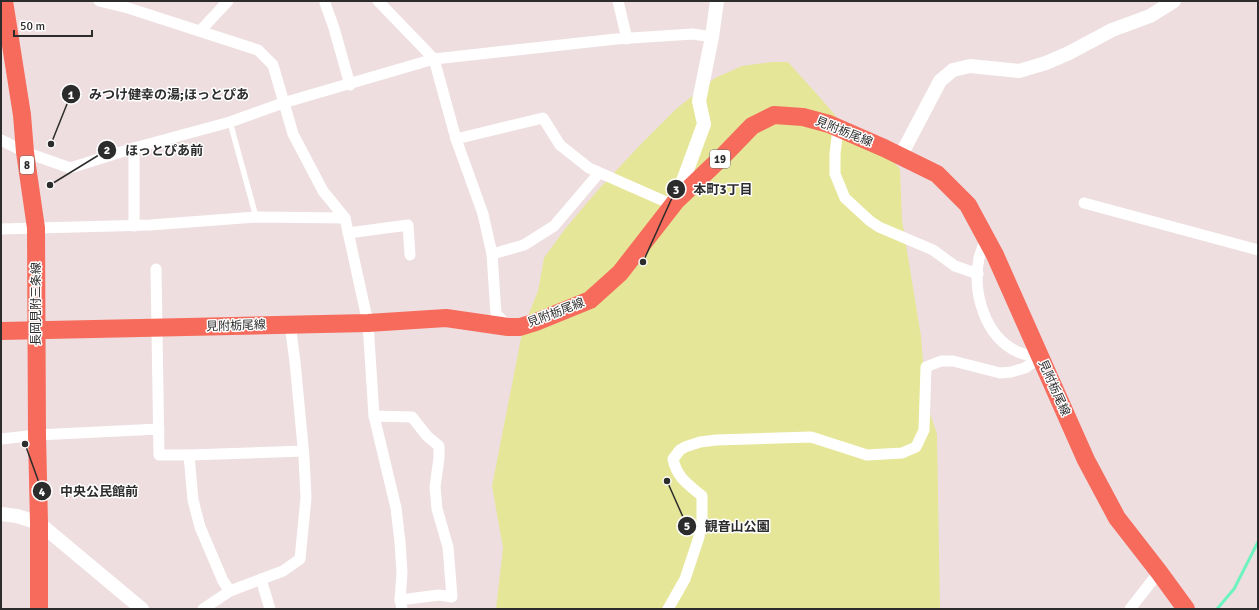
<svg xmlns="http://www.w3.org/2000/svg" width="1259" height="610" viewBox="0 0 1259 610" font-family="Signika,'Noto Sans JP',sans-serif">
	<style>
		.green { fill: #e6e699 }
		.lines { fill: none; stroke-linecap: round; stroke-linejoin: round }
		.stream { stroke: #6ef3be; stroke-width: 3 }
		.service { stroke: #fff; stroke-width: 5.5 }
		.minor { stroke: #fff; stroke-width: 11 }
		.tertiary { stroke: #fff; stroke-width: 14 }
		.primary { stroke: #f66b5b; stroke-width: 18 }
		.labels { text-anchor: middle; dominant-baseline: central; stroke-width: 3; stroke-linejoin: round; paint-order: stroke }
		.shield { fill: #fff; stroke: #6b6b6b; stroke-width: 1 }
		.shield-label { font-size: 11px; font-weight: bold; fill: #2c2c2c }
		.street-label { font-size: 12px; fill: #2c2c2c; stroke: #fff }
		.leader { fill: none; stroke: #2c2c2c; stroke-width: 1.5 }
		.callout-dot { fill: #2c2c2c; stroke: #fff; stroke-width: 1.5 }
		.mark-label { font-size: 12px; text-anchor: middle; font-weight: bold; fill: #fff }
		.callout-label { font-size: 13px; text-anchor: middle; font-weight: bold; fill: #2c2c2c; stroke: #fff; stroke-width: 3; stroke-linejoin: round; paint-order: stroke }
	</style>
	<rect width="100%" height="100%" fill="#eedee0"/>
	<polygon class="green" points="772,62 788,62 823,101 840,121 880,148 900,169 902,220 921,336 926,402 937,434 940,609 496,609 503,548 492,486 523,328 538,291 544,258 565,229 598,190 641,144 676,109 715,78 742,66"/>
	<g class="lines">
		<polyline class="stream" points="1217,609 1234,589 1258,542"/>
		<polyline class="service" points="230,122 256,217"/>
		<g class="minor">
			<polyline points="99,1 128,8 258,50 273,65 293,134 323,191 345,218 368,323 374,416 396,508 400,542 402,573 400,600 402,609"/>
			<polyline points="378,1 434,59 456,139 483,214 492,254 496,314 508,326"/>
			<polyline points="618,1 627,39"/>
			<polyline points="325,3 334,28 350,85"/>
			<polyline points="200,31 228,1"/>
			<polyline points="838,129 835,154 835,174 845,198 870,221 879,227 933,250 955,266 978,274"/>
			<polyline points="456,139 543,118 560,145 589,168 673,205"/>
			<polyline points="1,140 25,152 70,168 134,148 230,122 283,103 434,59 616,39 693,34 712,37"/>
			<polyline points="134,148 134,226"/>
			<polyline points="1084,203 1258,250"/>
			<polyline points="1,229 150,225 256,217 345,218"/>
			<polyline points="348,233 408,225 410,255"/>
			<path d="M986,237C984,244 981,251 979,258C972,293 985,337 1018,352C1024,355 1033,355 1040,357"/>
			<polyline points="492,254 524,245 554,226 599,173"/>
			<polyline points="156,269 159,455 189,455 303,451"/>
			<polyline points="374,416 412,417 427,436 439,446 439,458 435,487 437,509 448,547 452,597 439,595 400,600"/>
			<polyline points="1,439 37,435 159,429"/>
			<polyline points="189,455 193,500 200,527 223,581 230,591"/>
			<polyline points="261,579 270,609"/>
			<polyline points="203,609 230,591 283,571 300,559 306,498 304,457 295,362 290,324"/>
			<path d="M668,609L685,579L699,537L702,524V496C688,484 677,478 673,459L680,450L685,447L700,442L716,440L811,437L867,455L902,453L916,447L924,430L926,367L941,361H953L1000,373L1011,372L1025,368L1040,357"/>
			<polyline points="1130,609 1159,572"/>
		</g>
		<g class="tertiary">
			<polyline points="900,157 940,81 953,70 970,66 1019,71 1046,63 1069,53 1112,30 1150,16 1174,1"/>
			<polyline points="676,200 704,124 699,101 712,37 717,1"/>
			<polyline points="1,514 17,516 39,523 142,609"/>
		</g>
		<g class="primary">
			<polyline points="4,1 22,115 25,152 36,228 37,435 39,523 39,609"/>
			<polyline points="1,331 368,323 446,318 508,327 520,327 536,322 590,300 620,273 676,201 723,156 752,126 774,115 803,117 829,124 884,148 937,174 968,205 995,255 1086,460 1117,518 1159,572 1186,609"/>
		</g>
	</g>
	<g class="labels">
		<g class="shield">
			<rect x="710" y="150" width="20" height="18" rx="3"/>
			<rect x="20" y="156" width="14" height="18" rx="3"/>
		</g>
		<g class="shield-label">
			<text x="720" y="159">19</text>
			<text x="27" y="165">8</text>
		</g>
		<g class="street-label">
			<text transform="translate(844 132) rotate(22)">見附栃尾線</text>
			<text transform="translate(36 304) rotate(-90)">長岡見附三条線</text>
			<text transform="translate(556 313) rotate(-21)">見附栃尾線</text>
			<text transform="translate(236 326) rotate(-2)">見附栃尾線</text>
			<text transform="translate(1054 388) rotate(66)">見附栃尾線</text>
		</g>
	</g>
	<path class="leader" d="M51 144L71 94M50 185L107 150M643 262L676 189M25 444L42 491M667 481L687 526"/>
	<g class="callout-dot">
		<circle cx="51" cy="144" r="4"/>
		<circle cx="50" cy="185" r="4"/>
		<circle cx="643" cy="262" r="4"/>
		<circle cx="25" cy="444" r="4"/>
		<circle cx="667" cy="481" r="4"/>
		<circle cx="71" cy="94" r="10"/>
		<circle cx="107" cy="150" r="10"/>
		<circle cx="676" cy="189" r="10"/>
		<circle cx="42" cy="491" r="10"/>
		<circle cx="687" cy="526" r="10"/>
	</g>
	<g class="mark-label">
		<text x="71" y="99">1</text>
		<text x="107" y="154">2</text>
		<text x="676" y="194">3</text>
		<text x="42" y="496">4</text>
		<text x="687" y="530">5</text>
	</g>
	<g class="callout-label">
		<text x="169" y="99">みつけ健幸の湯;ほっとぴあ</text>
		<text x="164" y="155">ほっとぴあ前</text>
		<text x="723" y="194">本町3丁目</text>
		<text x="99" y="496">中央公民館前</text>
		<text x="737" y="531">観音山公園</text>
	</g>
	<rect width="1259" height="610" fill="none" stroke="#2c2c2c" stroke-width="4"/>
	<path d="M14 30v6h78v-6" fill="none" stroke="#2c2c2c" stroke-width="2"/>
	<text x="20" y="30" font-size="12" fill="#2c2c2c" stroke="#ffffff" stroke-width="3" paint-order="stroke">50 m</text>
</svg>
